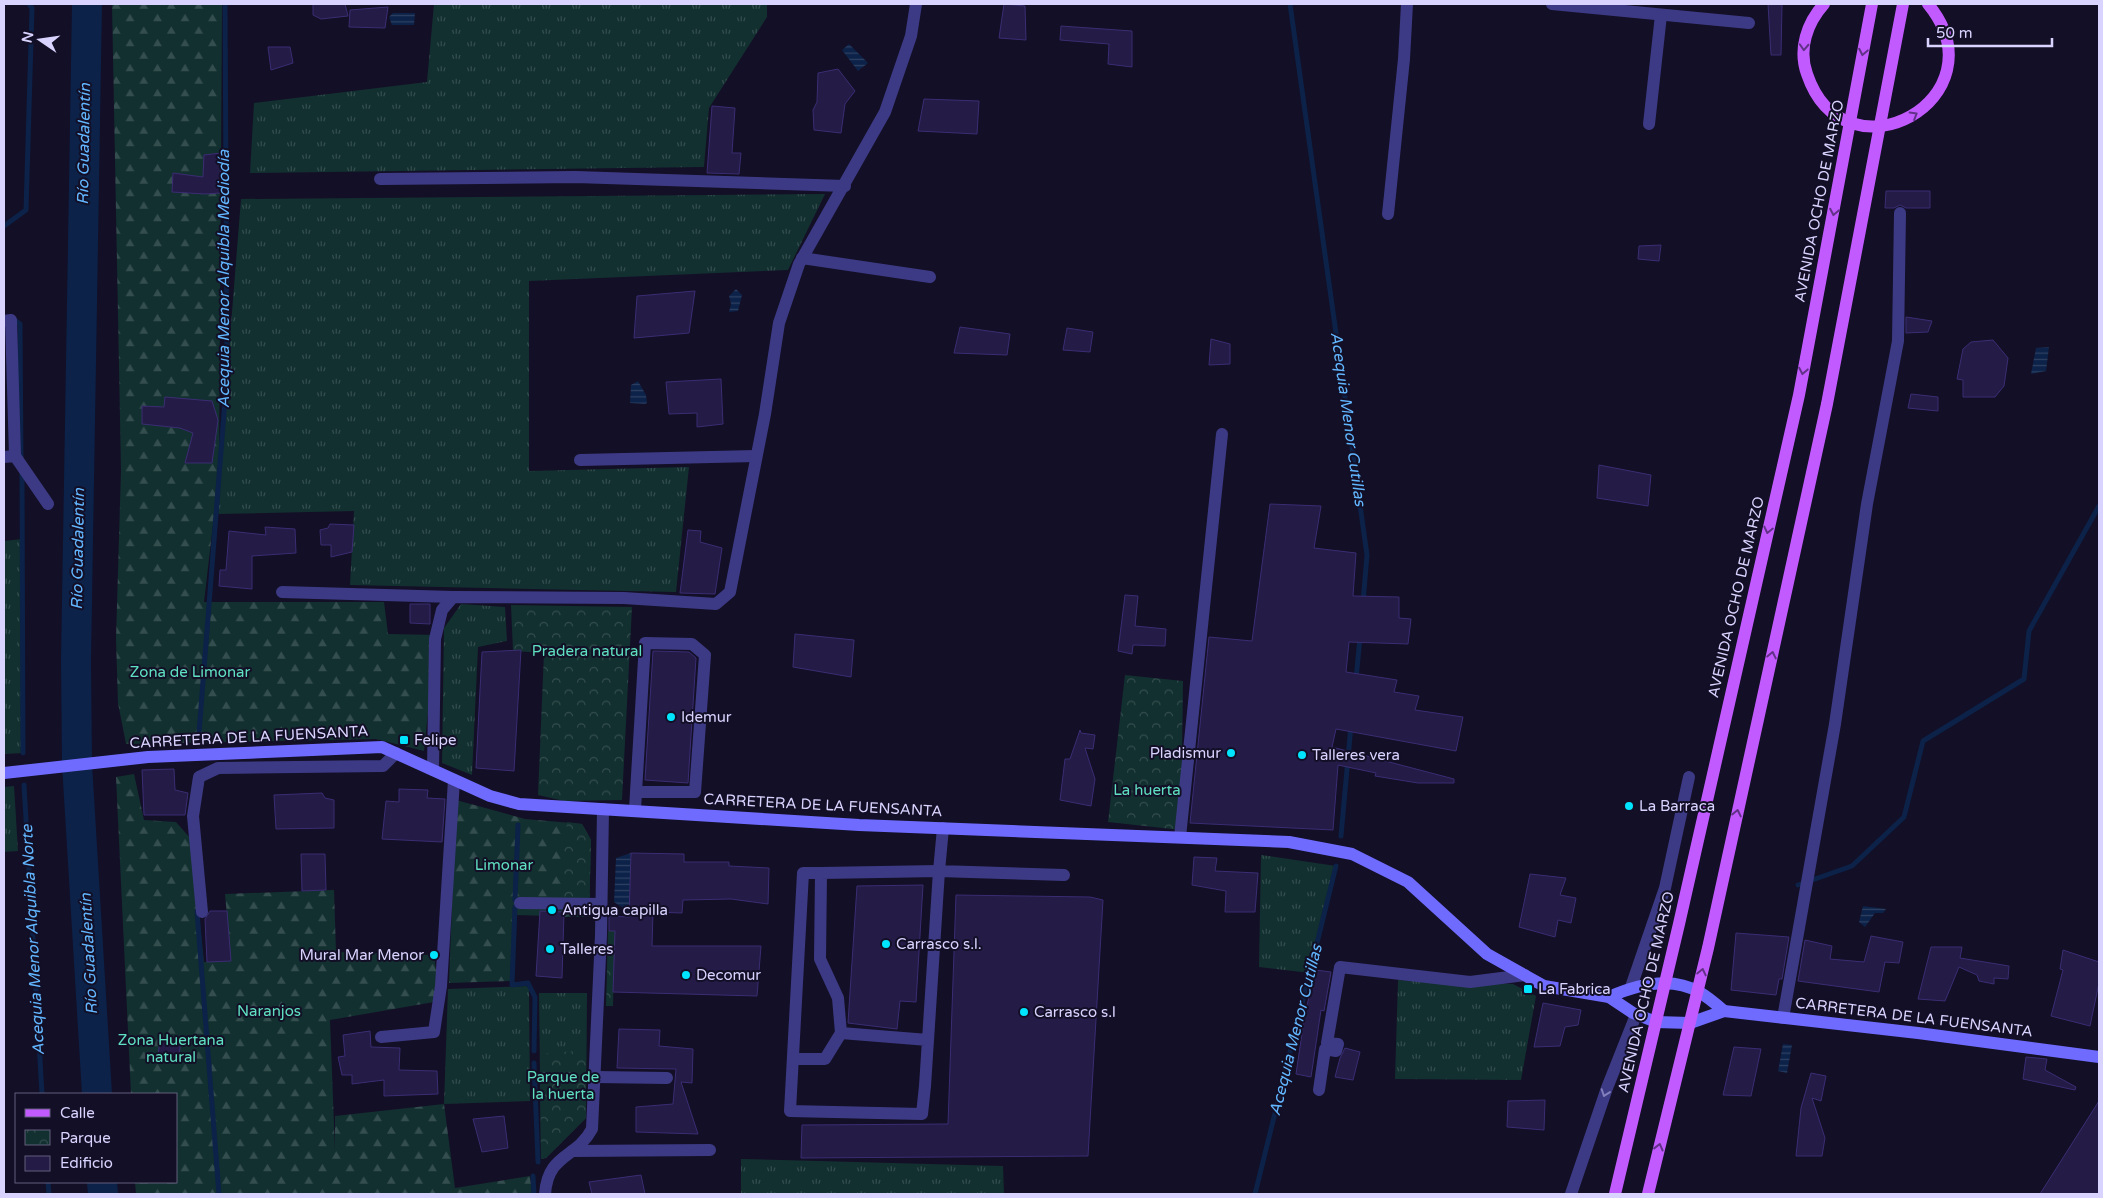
<svg xmlns="http://www.w3.org/2000/svg" width="2103" height="1198" viewBox="0 0 2103 1198" font-family="'Varela Round',sans-serif">
	<style>
		.grass { fill: url(#grass-tufts) }
		.forest { fill: url(#forest-firs) }
		.park { fill: url(#park-crowns) }
		.water { fill: url(#water-rules) }
		.lines { fill: none; stroke-linecap: round; stroke-linejoin: round }
		.stream { stroke: #0c2248; stroke-width: 5 }
		.river { stroke: #0c2248; stroke-width: 30 }
		.building { fill: #241b47; stroke: #3b2d73 }
		.street { stroke: #3d3a85; stroke-width: 12 }
		.secondary { stroke: #6f6bff; stroke-width: 12 }
		.primary { stroke: #c25bff; stroke-width: 12 }
		.oneway { stroke: #623188 }
		.oneway2 { stroke: #837fbc }
		.poi-dot { fill: #00e5ff; stroke: #130f26; stroke-width: 2 }
		.labels { text-anchor: middle; dominant-baseline: central; stroke-width: 4; stroke-linejoin: round; paint-order: stroke }
		.street-label { font-size: 15px; fill: #d9d4ff; stroke: #130f26 }
		.park-label { font-size: 15px; fill: #5fe0c0; stroke: #130f26 }
		.poi-label { font-size: 15px; fill: #d9d4ff; stroke: #130f26; text-anchor: start }
		.water-label { font-size: 16px; font-style: italic; fill: #62b6ff; stroke: #130f26 }
	</style>
	<defs>
		<pattern id="grass-tufts" width="24" height="20" patternUnits="userSpaceOnUse" patternTransform="scale(1.25)"><rect width="24" height="20" fill="#12302f"/><path d="M3 7l-1-3M5 7V3M7 7l1-3M15 17l-1-3M17 17v-4M19 17l1-3" fill="none" stroke="#344d4e"/></pattern>
		<pattern id="forest-firs" width="22" height="20" patternUnits="userSpaceOnUse" patternTransform="scale(1.25)"><rect width="22" height="20" fill="#12302f"/><path d="M5 1l3.5 6h-7zM16 11l3.5 6h-7z" fill="#344d4e"/></pattern>
		<pattern id="park-crowns" width="20" height="18" patternUnits="userSpaceOnUse" patternTransform="scale(1.25)"><rect width="20" height="18" fill="#12302f"/><path d="M2 6a3 3 0 1 1 6 0M12 15a3 3 0 1 1 6 0" fill="none" stroke="#344d4e"/></pattern>
		<pattern id="water-rules" width="6" height="5" patternUnits="userSpaceOnUse" patternTransform="scale(1.25)"><rect width="6" height="5" fill="#0c2248"/><path d="M0 2.5h6" fill="none" stroke="#2f4163"/></pattern>
	</defs>
	<rect width="100%" height="100%" fill="#130f26"/>
	<g class="grass">
		<polygon points="434,4 767,4 767,17 709,108 704,167 250,173 254,103 427,82"/>
		<polygon points="825,194 788,270 529,281 529,471 689,467 676,592 350,585 354,511 216,514 241,199"/>
		<polygon points="22,539 23,753 4,754 4,541"/>
		<polygon points="461,604 505,607 507,641 478,647 472,775 442,763 444,628"/>
		<polygon points="14,786 18,851 4,852 4,787"/>
		<polygon points="1261,855 1336,866 1310,973 1259,967"/>
		<polygon points="1398,980 1513,984 1536,996 1521,1080 1395,1079"/>
		<polygon points="529,986 530,1101 444,1104 448,989"/>
		<polygon points="539,993 587,993 586,1118 546,1158 541,1159"/>
		<polygon points="741,1159 1003,1166 1004,1194 741,1194"/>
	</g>
	<g class="forest">
		<polygon points="112,4 222,4 219,473 204,602 384,602 388,634 436,635 424,751 376,739 126,744 118,703 116,639 121,470"/>
		<polygon points="134,774 144,820 176,822 191,839 204,962 231,961 225,894 334,890 336,952 434,955 440,1001 330,1020 335,1151 335,1116 444,1104 455,1188 530,1176 532,1194 136,1194 135,1182 176,1182 176,1094 131,1094 116,777"/>
		<polygon points="456,800 525,819 582,824 591,840 589,917 515,915 513,981 449,983"/>
	</g>
	<g class="park">
		<polygon points="511,605 632,607 622,800 564,801 538,795 544,653 513,651"/>
		<polygon points="1125,675 1183,681 1181,830 1108,822"/>
		<polygon points="567,822 582,824 591,840 589,917 558,917"/>
		<polygon points="608,931 615,931 613,1006 606,1006"/>
		<polygon points="586,1050 586,1118 546,1158 541,1159 540,1054"/>
	</g>
	<g class="water">
		<polygon points="393,13 415,13 414,25 392,25 389,17"/>
		<polygon points="849,44 868,63 858,71 842,50"/>
		<polygon points="736,289 742,295 738,311 729,312 731,304 729,296"/>
		<polygon points="2049,347 2046,371 2031,374 2036,348"/>
		<polygon points="638,381 646,395 647,403 645,404 630,403 631,385"/>
		<polygon points="631,853 629,912 614,902 616,858"/>
		<polygon points="1863,906 1886,909 1883,913 1875,913 1865,927 1859,922"/>
		<polygon points="1783,1044 1792,1045 1787,1073 1778,1071"/>
	</g>
	<g class="lines">
		<g class="stream">
			<polyline points="1290,4 1367,555 1363,602"/>
			<polyline points="4,226 26,210 32,8 29,4"/>
			<polyline points="12,318 20,324 21,458"/>
			<polyline points="22,474 23,753"/>
			<polyline points="1356,679 1360,638"/>
			<polyline points="199,733 227,374 225,4"/>
			<polyline points="24,785 42,1094"/>
			<polyline points="1341,836 1351,725"/>
			<polyline points="1798,885 1852,866 1904,817 1923,741 2024,679 2029,631 2099,506"/>
			<polyline points="515,900 518,825"/>
			<polyline points="515,907 512,985 528,983 535,997 534,1051"/>
			<polyline points="197,911 219,1194"/>
			<polyline points="534,1063 538,1162"/>
			<polyline points="533,1176 534,1194"/>
			<polyline points="48,1182 49,1194"/>
			<polyline points="1255,1194 1336,866"/>
		</g>
		<g class="river">
			<polyline points="87,4 76,660 77,764 97,1094"/>
			<polyline points="102,1182 103,1194"/>
		</g>
	</g>
	<g class="building">
		<polygon points="313,4 345,4 348,16 321,19 313,15"/>
		<polygon points="1004,4 1025,6 1026,40 999,38"/>
		<polygon points="1768,4 1782,4 1781,55 1771,55"/>
		<polygon points="388,7 385,28 349,27 350,10"/>
		<polygon points="1061,26 1132,31 1132,67 1108,64 1109,44 1060,40"/>
		<polygon points="268,47 290,47 293,63 271,70"/>
		<polygon points="838,69 855,91 845,104 841,133 814,130 813,110 817,102 818,73"/>
		<polygon points="924,99 979,101 977,134 918,131"/>
		<polygon points="712,106 735,108 732,153 741,153 739,174 707,173"/>
		<polygon points="221,153 220,193 205,194 172,192 173,173 203,177 204,155"/>
		<polygon points="1886,191 1930,191 1930,208 1906,208 1900,205 1894,208 1885,208"/>
		<polygon points="1661,245 1659,261 1638,259 1639,246"/>
		<polygon points="695,291 689,333 634,338 637,296"/>
		<polygon points="1906,317 1932,321 1928,332 1906,333"/>
		<polygon points="960,327 1010,334 1007,355 954,353"/>
		<polygon points="1067,328 1093,332 1090,352 1063,350"/>
		<polygon points="1211,339 1230,344 1230,364 1209,365"/>
		<polygon points="1993,340 2008,358 2004,386 1995,397 1963,397 1963,380 1957,379 1963,349 1971,342"/>
		<polygon points="721,379 723,424 697,427 697,413 669,414 666,382"/>
		<polygon points="1911,394 1938,397 1938,411 1908,408"/>
		<polygon points="165,397 212,401 218,420 212,463 185,463 193,433 180,428 142,424 142,406 164,407"/>
		<polygon points="1599,465 1651,475 1648,506 1597,498"/>
		<polygon points="1270,504 1321,506 1314,548 1356,553 1353,596 1399,597 1399,618 1411,619 1408,644 1349,642 1346,672 1397,680 1394,692 1419,696 1415,710 1463,717 1456,751 1336,729 1332,747 1454,779 1454,783 1418,783 1375,776 1376,773 1338,765 1333,830 1190,823 1209,637 1252,641"/>
		<polygon points="330,524 354,525 352,552 331,557 331,545 321,545 320,530 328,528"/>
		<polygon points="265,527 295,529 296,553 252,556 252,589 219,586 220,570 226,570 229,531 266,535"/>
		<polygon points="688,530 701,531 700,542 722,548 715,594 680,593"/>
		<polygon points="1125,595 1138,596 1135,626 1166,629 1165,646 1133,645 1132,654 1118,651"/>
		<polygon points="410,604 430,604 430,624 410,623"/>
		<polygon points="795,634 854,640 851,677 793,667"/>
		<polygon points="521,650 514,771 476,768 482,652"/>
		<polygon points="653,651 689,652 696,658 688,783 645,780"/>
		<polygon points="1080,730 1081,733 1095,735 1093,749 1085,748 1095,779 1091,806 1060,800 1065,759 1070,759"/>
		<polygon points="174,769 175,790 188,793 185,815 144,815 142,770"/>
		<polygon points="399,789 428,790 427,798 445,799 442,842 382,839 386,801 399,802"/>
		<polygon points="322,793 325,798 334,800 334,828 276,829 274,795"/>
		<polygon points="631,853 684,854 684,862 729,862 729,866 769,868 768,904 731,899 683,900 682,913 653,912 652,946 761,946 757,996 613,992 615,931 609,931 609,916 629,917"/>
		<polygon points="301,854 325,854 326,890 302,891"/>
		<polygon points="1194,857 1217,858 1215,871 1258,873 1255,912 1225,912 1226,891 1192,885"/>
		<polygon points="1530,874 1566,878 1560,895 1576,898 1571,923 1558,920 1555,937 1519,927"/>
		<polygon points="923,885 916,1002 900,1001 897,1029 848,1023 857,886"/>
		<polygon points="956,895 1090,897 1103,900 1088,1156 801,1158 802,1125 948,1124"/>
		<polygon points="210,911 227,911 231,961 207,962 205,919"/>
		<polygon points="540,911 564,912 562,978 536,976"/>
		<polygon points="1736,933 1789,937 1782,979 1779,979 1776,995 1731,990"/>
		<polygon points="1871,936 1903,942 1899,963 1885,962 1879,992 1798,981 1805,940 1832,946 1830,959 1864,962"/>
		<polygon points="1931,947 1962,947 1960,958 2009,966 2008,979 1994,978 1994,984 1979,981 1977,975 1959,967 1945,1001 1918,999"/>
		<polygon points="2063,950 2099,962 2099,983 2090,1026 2051,1016 2063,970 2060,969"/>
		<polygon points="1316,970 1331,972 1324,1011 1321,1010 1311,1077 1296,1074 1305,1013"/>
		<polygon points="1543,1003 1581,1010 1578,1025 1565,1027 1560,1046 1534,1047"/>
		<polygon points="619,1029 660,1030 659,1046 693,1049 692,1083 681,1082 698,1134 636,1132 636,1107 673,1104 676,1069 617,1068"/>
		<polygon points="370,1031 371,1047 400,1048 399,1070 437,1071 438,1094 384,1096 384,1080 352,1084 352,1075 342,1075 338,1057 345,1056 343,1035"/>
		<polygon points="160,1038 181,1038 179,1057 158,1057"/>
		<polygon points="1734,1047 1761,1049 1751,1096 1723,1095"/>
		<polygon points="1345,1048 1360,1052 1353,1080 1335,1077 1340,1058"/>
		<polygon points="2026,1057 2047,1059 2045,1070 2076,1087 2075,1090 2023,1079"/>
		<polygon points="1811,1073 1826,1076 1821,1101 1812,1098 1825,1138 1822,1156 1796,1156 1801,1108"/>
		<polygon points="1545,1100 1544,1130 1507,1127 1508,1101"/>
		<polygon points="2099,1101 2099,1194 2040,1194"/>
		<polygon points="504,1116 508,1148 482,1152 473,1119"/>
		<polygon points="641,1175 645,1194 592,1194 589,1182"/>
	</g>
	<g class="lines">
		<g class="street">
			<polyline points="1552,4 1749,23"/>
			<polyline points="1649,124 1661,15"/>
			<polyline points="380,179 576,177 845,186"/>
			<polyline points="1388,214 1404,59 1407,4"/>
			<polyline points="802,258 930,277"/>
			<polyline points="4,321 11,320 15,456"/>
			<polyline points="4,457 15,456 48,504"/>
			<polyline points="580,460 756,456"/>
			<polyline points="282,592 453,597"/>
			<polyline points="433,770 435,639 442,610 453,597 624,598 716,604 730,592 765,414 779,323 799,264 885,112 911,36 916,4"/>
			<polyline points="635,810 636,792 645,643 692,644 705,655 695,792 636,792"/>
			<polyline points="1180,837 1222,434"/>
			<polyline points="939,871 943,828"/>
			<polyline points="821,873 803,873 790,1111 922,1114 925,1086 939,871 821,873 820,959 838,998 841,1033 928,1040 939,871 1064,875"/>
			<polyline points="520,903 601,904"/>
			<polyline points="202,912 193,816 199,777 218,768 383,766 396,753"/>
			<polyline points="1631,987 1665,888 1689,777"/>
			<polyline points="1783,1018 1835,724 1867,504 1898,341 1900,213"/>
			<polyline points="381,1037 434,1032 441,986 454,780"/>
			<polyline points="793,1059 825,1059 841,1033"/>
			<polyline points="596,1077 667,1078"/>
			<polyline points="1319,1090 1325,1049 1336,1051 1338,1044 1327,1043 1340,967 1470,982 1525,975"/>
			<polyline points="572,1151 710,1150"/>
			<path d="M545,1194C548,1153 576,1159 592,1129L601,935L603,809"/>
			<polyline points="1571,1194 1607,1088 1636,1015"/>
		</g>
		<g class="secondary">
			<polyline points="4,773 148,757 382,747 490,796 519,804 859,825 1289,842 1352,854 1408,882 1487,954 1544,986 1609,997 1633,1013 1656,1022 1690,1023 1724,1011 1918,1033 2099,1057"/>
			<path d="M1609,997C1636,985 1671,976 1699,992C1708,997 1716,1004 1724,1011"/>
		</g>
		<g class="primary">
			<path d="M1824,4C1807,23 1798,49 1807,74C1845,186 2005,98 1928,4"/>
			<polyline points="1615,1194 1679,924 1799,395 1872,4"/>
			<polyline points="1648,1194 1708,948 1827,404 1903,4"/>
		</g>
	</g>
	<defs><path id="oneway-chevron" d="M-2-3.5L2.5 0L-2 3.5" fill="none" stroke-width="1.6" stroke-linecap="round" stroke-linejoin="round" transform="scale(1.25)"/></defs>
	<g class="oneway">
		<use href="#oneway-chevron" transform="translate(1804 47) rotate(93)"/>
		<use href="#oneway-chevron" transform="translate(1863 52) rotate(101)"/>
		<use href="#oneway-chevron" transform="translate(1914 115) rotate(-31)"/>
		<use href="#oneway-chevron" transform="translate(1834 212) rotate(101)"/>
		<use href="#oneway-chevron" transform="translate(1803 371) rotate(101)"/>
		<use href="#oneway-chevron" transform="translate(1768 530) rotate(103)"/>
		<use href="#oneway-chevron" transform="translate(1772 655) rotate(-78)"/>
		<use href="#oneway-chevron" transform="translate(1737 813) rotate(-78)"/>
		<use href="#oneway-chevron" transform="translate(1702 972) rotate(-77)"/>
		<use href="#oneway-chevron" transform="translate(1659 1147) rotate(-76)"/>
	</g>
	<use class="oneway2" href="#oneway-chevron" transform="translate(1605 1093) rotate(109)"/>
	<g class="poi-dot">
		<circle cx="671" cy="717" r="5"/>
		<rect x="399" y="735" width="10" height="10" rx="2.5"/>
		<circle cx="1231" cy="753" r="5"/>
		<circle cx="1302" cy="755" r="5"/>
		<circle cx="1629" cy="806" r="5"/>
		<circle cx="552" cy="910" r="5"/>
		<circle cx="886" cy="944" r="5"/>
		<circle cx="550" cy="949" r="5"/>
		<circle cx="434" cy="955" r="5"/>
		<circle cx="686" cy="975" r="5"/>
		<rect x="1523" y="984" width="10" height="10" rx="2.5"/>
		<circle cx="1024" cy="1012" r="5"/>
	</g>
	<g class="labels">
		<g class="street-label">
			<text transform="translate(1819 201) rotate(-79)">AVENIDA OCHO DE MARZO</text>
			<text transform="translate(1736 597) rotate(-77)">AVENIDA OCHO DE MARZO</text>
			<text transform="translate(249 737) rotate(-3)">CARRETERA DE LA FUENSANTA</text>
			<text transform="translate(823 805) rotate(3)">CARRETERA DE LA FUENSANTA</text>
			<text transform="translate(1646 992) rotate(-77)">AVENIDA OCHO DE MARZO</text>
			<text transform="translate(1914 1017) rotate(7)">CARRETERA DE LA FUENSANTA</text>
		</g>
		<g class="park-label">
			<text x="587" y="651">Pradera natural</text>
			<text x="190" y="672">Zona de Limonar</text>
			<text x="1147" y="790">La huerta</text>
			<text x="504" y="865">Limonar</text>
			<text x="269" y="1011">Naranjos</text>
			<text x="171" y="1040">Zona Huertana<tspan x="171" dy="17">natural</tspan></text>
			<text x="563" y="1077">Parque de<tspan x="563" dy="17">la huerta</tspan></text>
		</g>
		<g class="poi-label">
			<text x="681" y="717">Idemur</text>
			<text x="414" y="740">Felipe</text>
			<text x="1221" y="753" text-anchor="end">Pladismur</text>
			<text x="1312" y="755">Talleres vera</text>
			<text x="1639" y="806">La Barraca</text>
			<text x="562" y="910">Antigua capilla</text>
			<text x="896" y="944">Carrasco s.l.</text>
			<text x="560" y="949">Talleres</text>
			<text x="424" y="955" text-anchor="end">Mural Mar Menor</text>
			<text x="696" y="975">Decomur</text>
			<text x="1538" y="989">La Fabrica</text>
			<text x="1034" y="1012">Carrasco s.l</text>
		</g>
		<g class="water-label">
			<text transform="translate(84 144) rotate(-89)">Río Guadalentín</text>
			<text transform="translate(224 279) rotate(-90)">Acequia Menor Alquibla Mediodía</text>
			<text transform="translate(1348 419) rotate(82)">Acequia Menor Cutillas</text>
			<text transform="translate(78 549) rotate(-89)">Río Guadalentín</text>
			<text transform="translate(33 940) rotate(-93)">Acequia Menor Alquibla Norte</text>
			<text transform="translate(89 954) rotate(-93)">Río Guadalentín</text>
			<text transform="translate(1296 1030) rotate(-76)">Acequia Menor Cutillas</text>
		</g>
	</g>
	<rect width="2103" height="1198" fill="none" stroke="#d9d4ff" stroke-width="10"/>
	<rect x="15" y="1093" width="162" height="90" fill="#130f26" stroke="#625e7d"/>
	<rect x="25" y="1109" width="25" height="8" fill="#c25bff" stroke="#625e7d"/>
	<text x="60" y="1118" font-size="15" fill="#d9d4ff">Calle</text>
	<rect x="25" y="1130" width="25" height="15" fill="url(#park-crowns)" stroke="#625e7d"/>
	<text x="60" y="1143" font-size="15" fill="#d9d4ff">Parque</text>
	<rect x="25" y="1156" width="25" height="15" fill="#241b47" stroke="#625e7d"/>
	<text x="60" y="1168" font-size="15" fill="#d9d4ff">Edificio</text>
	<g transform="translate(40 40) rotate(283)" stroke="#130f26" stroke-width="4" paint-order="stroke">
	<path d="M0-4L9 19L0 12L-9 19Z" fill="#d9d4ff"/>
	<text y="-8" font-size="14" font-weight="bold" text-anchor="middle" fill="#d9d4ff">N</text>
	</g>
	<path d="M1928 38v8h124v-8" fill="none" stroke="#d9d4ff" stroke-width="2.5"/>
	<text x="1936" y="38" font-size="15" fill="#d9d4ff" stroke="#130f26" stroke-width="4" paint-order="stroke">50 m</text>
</svg>
